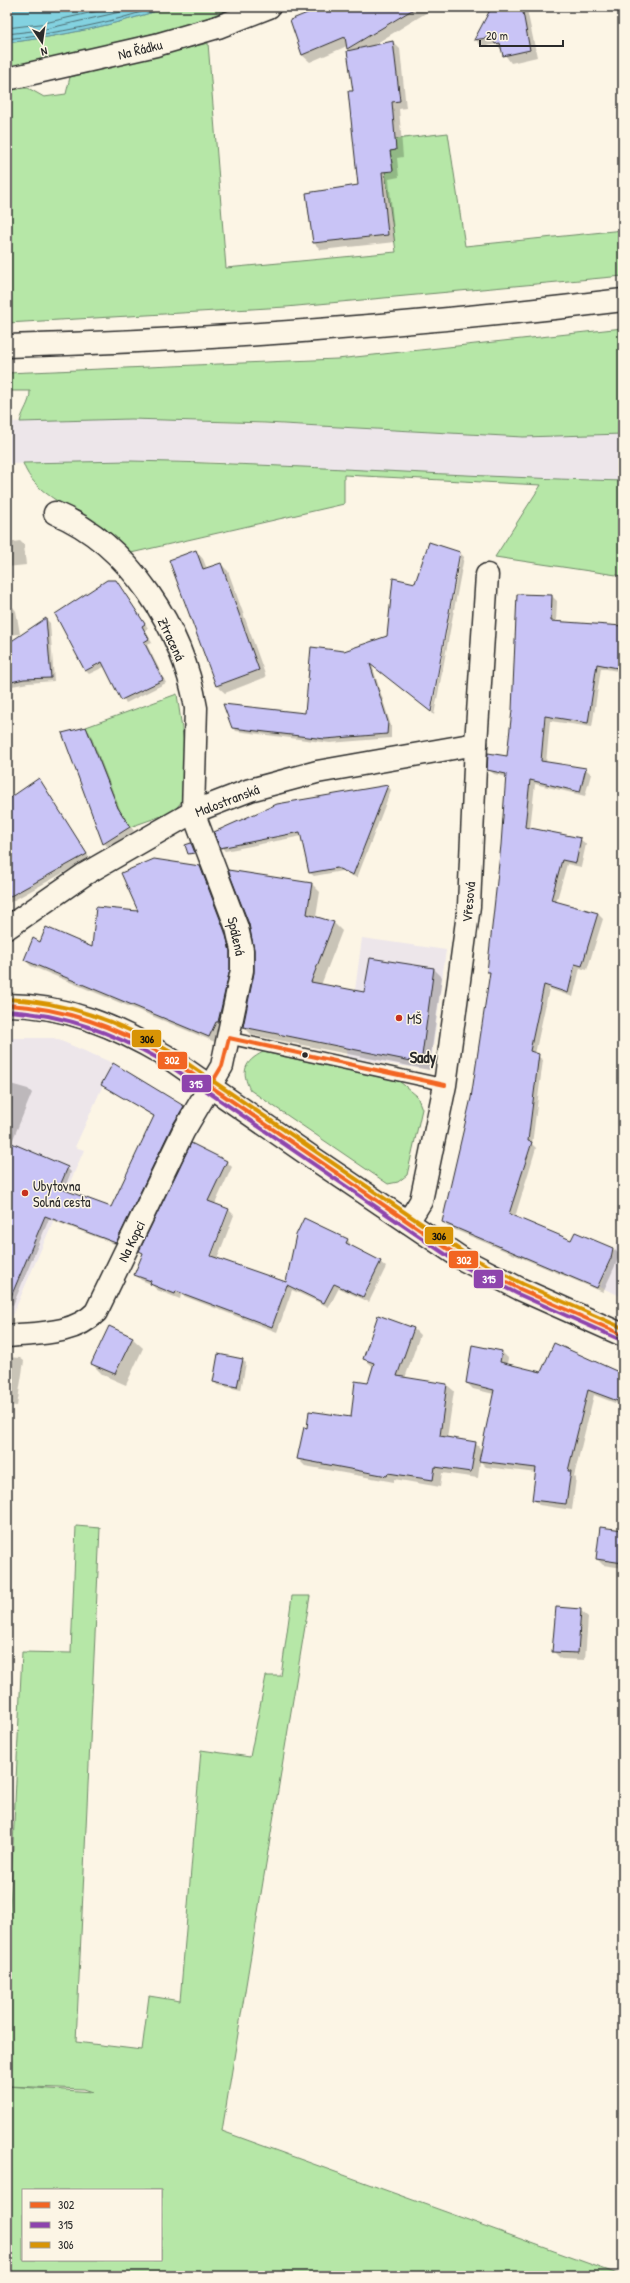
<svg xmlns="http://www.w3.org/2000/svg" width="630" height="2283" viewBox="0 0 630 2283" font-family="'Patrick Hand',sans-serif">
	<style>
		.built { fill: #ede6ea }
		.green { fill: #b6e7a7; stroke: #708969; fill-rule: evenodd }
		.water { fill: #83d2e0; stroke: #608f98 }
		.shadow { fill: #0003; fill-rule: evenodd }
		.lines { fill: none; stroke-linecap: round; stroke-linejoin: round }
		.shore { stroke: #4e6e73; stroke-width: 1 }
		.building { fill: #c9c4f6; stroke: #2b2b2b }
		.service-casing { stroke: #2b2b2b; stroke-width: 14 }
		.minor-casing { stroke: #2b2b2b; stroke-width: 25 }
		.tertiary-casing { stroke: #2b2b2b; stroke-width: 25 }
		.primary-casing { stroke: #2b2b2b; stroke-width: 25 }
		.service { stroke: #fcf5e5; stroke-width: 11 }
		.minor { stroke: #fcf5e5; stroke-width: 22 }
		.tertiary { stroke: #fcf5e5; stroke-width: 22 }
		.primary { stroke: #fcf5e5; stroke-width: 22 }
		.bus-1-casing { stroke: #fcf5e5; stroke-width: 7 }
		.bus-2-casing { stroke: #fcf5e5; stroke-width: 7 }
		.bus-3-casing { stroke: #fcf5e5; stroke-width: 7 }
		.bus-1 { stroke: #f26522; stroke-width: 4 }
		.bus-2 { stroke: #8e44ad; stroke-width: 4 }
		.bus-3 { stroke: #d89406; stroke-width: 4 }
		.poi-dot { fill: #c8321e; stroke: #fcf5e5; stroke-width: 1.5 }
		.bus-dot { fill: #2b2b2b; stroke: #fcf5e5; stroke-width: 1.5 }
		.labels { text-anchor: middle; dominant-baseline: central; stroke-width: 3; stroke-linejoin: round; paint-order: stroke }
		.street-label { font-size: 14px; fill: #2b2b2b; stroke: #fcf5e5 }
		.poi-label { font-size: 14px; fill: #2b2b2b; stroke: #fcf5e5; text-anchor: start }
		.quarter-label { font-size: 16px; font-weight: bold; fill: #2b2b2b; stroke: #fcf5e5 }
		.line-badge { stroke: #fcf5e5; stroke-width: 1.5 }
		.badge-label { font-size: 11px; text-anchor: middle; font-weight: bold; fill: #fff }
		.pale-badge-label { font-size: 11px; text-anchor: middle; font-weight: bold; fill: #111 }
	</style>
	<rect width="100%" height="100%" fill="#fcf5e5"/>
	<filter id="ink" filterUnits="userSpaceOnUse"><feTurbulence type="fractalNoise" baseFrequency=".025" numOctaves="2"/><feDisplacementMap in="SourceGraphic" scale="8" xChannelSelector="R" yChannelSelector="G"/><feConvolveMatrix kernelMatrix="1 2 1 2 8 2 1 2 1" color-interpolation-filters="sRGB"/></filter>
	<g filter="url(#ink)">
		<g class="built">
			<polygon points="131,419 368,428 523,437 623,434 623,481 521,479 213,462 131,461 7,464 7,422"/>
			<polygon points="362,938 446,950 430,1070 346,1057"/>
			<polygon points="7,1038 54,1038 113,1063 75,1147 84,1150 7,1328"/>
			<polygon points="623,1230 623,1297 600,1287"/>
		</g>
		<g class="green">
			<path d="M168,7H234L192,24L7,69V43C61,36 117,25 168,7Z"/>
			<polygon points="208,43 226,268 396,252 385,171 393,170 390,151 395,139 448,133 465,246 623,230 623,276 286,307 7,323 7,88 28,88 44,97 66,94 70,77"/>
			<path d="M623,328V434L523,437L265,423L131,419L20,422C23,409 30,404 30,391H7V373L337,359Z"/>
			<path d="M131,461C295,464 459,477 623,481V576L495,557L541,485L344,475V504L131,553C121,544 112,533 101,526C74,508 34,496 23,463Z"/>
			<polygon points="177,694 186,757 183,800 173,812 130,827 118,808 86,727"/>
			<path d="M263,1052L399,1081L417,1096L422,1109L407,1175L398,1182L388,1184L250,1090C241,1071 244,1062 263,1052Z"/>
			<path d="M76,1526L100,1528L76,2042L142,2050L149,1996L180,2001L201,1750L250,1757L266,1676H281L292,1596H310L222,2131L623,2276H7V2086L93,2092L84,2089L7,2086V1974L22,1652L71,1653ZM23,2190H161V2260H23Z"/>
		</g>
		<path class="water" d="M7,7H168C117,25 61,36 7,43Z"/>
		<g class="shadow">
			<polygon points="325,7 434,8 372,46 393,42 400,49 406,108 399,109 403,157 397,158 399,177 389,179 395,242 321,250 314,243 359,186 354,91 347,46 310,62 302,55 291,21"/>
			<polygon points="506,7 524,7 527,10 537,57 511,63 497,44 482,47 476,40 491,11"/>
			<polygon points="20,541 24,545 26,565 7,567 7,543"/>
			<polygon points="429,543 461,554 459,554 430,711 372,665 391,726 391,738 330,743 236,731 232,727 306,714 344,652 388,636 416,584"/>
			<polygon points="196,551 203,559 207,569 221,564 228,571 266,677 225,693 217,686 170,560"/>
			<polygon points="461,554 464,557 434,715 432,713"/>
			<polygon points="116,581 148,628 145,630 152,643 147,645 166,683 126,703 106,666 89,674 86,671 57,614"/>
			<polygon points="552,596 557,601 556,622 623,627 623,672 601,668 592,727 550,721 546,763 586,769 591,774 585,796 535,784 530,829 580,839 586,844 581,867 567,864 556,903 598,914 603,919 587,970 580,968 573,997 549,989 535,1054 543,1060 532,1144 536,1148 515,1217 572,1241 575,1233 615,1250 620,1255 603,1292 448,1227 443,1222 472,1098 491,974 488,971 502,845 507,777 494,774 488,769 508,757"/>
			<polygon points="13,607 16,611 20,634 7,635 7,608"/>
			<polygon points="46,619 50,623 54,681 28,683 12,686 9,683 7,671 7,645"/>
			<polygon points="86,728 90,733 122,814 134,831 108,847 104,843"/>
			<polygon points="39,780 90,858 7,904 7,801"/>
			<polygon points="388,786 391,790 357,878 342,871 314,876 310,873 302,836 225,851 221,847 276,806"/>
			<polygon points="200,867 205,872 230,938 235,958 221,1027 215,1042 31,966 25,960 40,943 93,949"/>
			<polygon points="230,871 312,884 320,892 316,917 334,923 342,931 321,985 365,994 434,969 442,977 429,1070 252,1035 244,1027 255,973 255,950 250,923"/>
			<polygon points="7,1083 28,1089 32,1093 11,1144 67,1168 71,1172 64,1190 111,1208 154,1117 102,1084 184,1106 187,1110 120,1246 49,1219 13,1305 7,1303"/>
			<path d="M226,1161L232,1167L215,1204L228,1209L234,1215L217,1259L287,1284L305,1220L348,1240L352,1247L380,1262L386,1267L369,1302L339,1288L329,1307L292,1290L277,1332L181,1295L180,1299L157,1290L151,1284L141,1280L136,1275L143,1254L140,1251ZM227,1211H229L210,1261L208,1260Z"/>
			<polygon points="414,1329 420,1335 405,1378 447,1385 454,1391 447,1438 475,1443 482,1450 494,1394 473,1389 467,1383 473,1346 502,1352 508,1358 507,1364 542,1373 554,1344 623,1374 623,1406 594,1395 574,1476 576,1478 572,1510 539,1505 533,1499 537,1473 486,1467 480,1461 478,1478 442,1473 440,1487 394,1479 394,1482 305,1466 298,1459 307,1429 351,1418 369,1384 374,1367 364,1359"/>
			<polygon points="132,1338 143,1348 126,1385 103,1375 92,1364"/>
			<polygon points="7,1357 20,1358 24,1361 17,1406 7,1405"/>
			<polygon points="242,1360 246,1363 241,1390 217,1385 214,1382"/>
			<polygon points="623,1531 623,1568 603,1565 597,1559"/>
			<polygon points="580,1610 588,1617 585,1660 561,1659 553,1651"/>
		</g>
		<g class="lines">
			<g class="shore">
				<polyline points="7,28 40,24 116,7"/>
				<polyline points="7,34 41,30 142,7"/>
				<path d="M7,39C57,33 109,24 156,7"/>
			</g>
		</g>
		<g class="building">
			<polygon points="322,7 417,7 347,49 345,37 302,55 290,20"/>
			<polygon points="500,7 522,7 530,50 503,56 500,43 495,44 493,37 474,40 490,10"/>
			<polygon points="393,41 400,101 392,102 396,150 390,151 393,171 382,172 388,235 313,243 306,193 358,185 348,91 353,91 347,51"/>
			<polygon points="429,542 460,552 431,712 370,664 388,722 387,734 325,739 232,728 223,704 305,713 311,647 344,651 387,636 393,578 415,583"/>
			<polygon points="196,550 203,569 221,563 259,670 216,686 169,560"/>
			<polygon points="107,580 116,580 145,624 142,626 149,639 144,642 163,680 121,700 102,662 85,671 55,614"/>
			<polygon points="517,594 552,595 551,621 623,626 623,669 597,664 588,723 545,716 541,761 586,768 580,792 530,780 525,827 581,838 576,863 562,860 551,900 598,913 582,966 575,964 568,993 544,985 530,1051 539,1054 528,1141 532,1142 509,1214 571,1240 575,1232 613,1248 611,1258 597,1288 442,1222 471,1098 490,972 487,972 501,845 506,774 487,770 488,753 507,756 512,710"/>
			<polygon points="46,618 51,678 24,679 7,683 7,644"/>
			<polygon points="86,727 118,808 130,827 103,844 62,733"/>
			<polygon points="39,778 87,854 7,898 7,800"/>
			<polygon points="388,785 353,875 337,868 309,873 300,832 220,848 214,832 277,804"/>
			<polygon points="191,843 195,853 188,854 185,845"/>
			<polygon points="154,859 200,866 225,932 230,951 230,969 218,1022 216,1022 209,1037 24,960 33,938 40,942 46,927 92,947 96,907 138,911 121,873"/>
			<polygon points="228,870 312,883 307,914 334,922 311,982 364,992 370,958 434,968 421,1063 243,1027 254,973 254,950 249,924"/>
			<polygon points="113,1063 184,1106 172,1126 116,1243 45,1216 7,1306 7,1141 68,1167 59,1188 111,1207 154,1116 101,1085"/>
			<polygon points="191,1143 227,1161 208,1201 229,1209 211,1256 286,1282 296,1235 304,1218 348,1239 346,1243 381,1261 363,1297 334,1284 324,1303 287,1285 272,1327 176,1291 175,1294 150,1284 151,1281 134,1275 143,1253 139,1251"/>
			<polygon points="378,1315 414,1328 397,1376 447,1384 440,1436 476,1442 471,1472 435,1467 433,1480 388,1473 387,1476 297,1459 304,1427 307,1428 309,1411 351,1417 355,1381 368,1383 374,1363 363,1359"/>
			<polygon points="109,1326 133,1337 115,1374 91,1364"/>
			<polygon points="554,1343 623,1374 623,1403 588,1390 568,1471 571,1471 566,1504 532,1500 536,1468 479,1461 494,1390 466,1383 472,1345 502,1351 500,1362 541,1372"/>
			<polygon points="218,1354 243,1359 237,1387 213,1382"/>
			<polygon points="600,1527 623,1530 623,1563 596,1559"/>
			<polygon points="556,1607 581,1609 578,1653 552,1652"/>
		</g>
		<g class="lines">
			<g class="service-casing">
				<polyline id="service" points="229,1038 445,1085"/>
			</g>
			<g class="minor-casing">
				<g id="minor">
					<polyline points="7,79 156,45 218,27 269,7"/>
					<polyline points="7,928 85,874 193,812 250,790 317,772 476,744"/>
					<polyline points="408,1222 421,1201 445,1085 469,906 476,744 487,575"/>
					<path d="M7,1336C37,1333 74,1335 96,1312L183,1132L222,1066L242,970V950L237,928L193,812L196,708C183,629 129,544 55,513"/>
				</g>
			</g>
			<g class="tertiary-casing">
				<path id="tertiary" d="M7,1005C66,1005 117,1027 166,1056L313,1158L464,1260L520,1289L623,1335"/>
			</g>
			<g class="primary-casing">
				<path id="primary" d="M7,346C213,340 419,325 623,300"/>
			</g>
			<use href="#service" class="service"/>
			<use href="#minor" class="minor"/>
			<use href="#tertiary" class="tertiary"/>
			<use href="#primary" class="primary"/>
			<g class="bus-1-casing">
				<g id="bus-1">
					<path d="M7,1005C66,1008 115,1027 166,1056L464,1260L520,1289L623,1335"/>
					<polyline points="210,1086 222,1066 229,1038 445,1085"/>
				</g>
			</g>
			<g class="bus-2-casing">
				<path id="bus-2" d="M7,1011C64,1014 113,1033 163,1061L461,1265L518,1294L621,1340"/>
			</g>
			<g class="bus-3-casing">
				<path id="bus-3" d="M7,999C67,1002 118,1021 169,1051L467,1255L523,1284L623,1328"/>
			</g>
			<use href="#bus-1" class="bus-1"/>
			<use href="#bus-2" class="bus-2"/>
			<use href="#bus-3" class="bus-3"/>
		</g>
	</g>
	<g class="poi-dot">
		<circle cx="399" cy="1018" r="4"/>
		<circle cx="25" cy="1193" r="4"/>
	</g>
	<circle class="bus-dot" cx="305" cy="1055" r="3.5"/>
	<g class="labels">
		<g class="street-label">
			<text transform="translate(140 49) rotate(-14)">Na Řádku</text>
			<text transform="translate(172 639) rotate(65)">Ztracená</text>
			<text transform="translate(227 800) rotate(-21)">Malostranská</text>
			<text transform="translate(468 902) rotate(-85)">Vřesová</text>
			<text transform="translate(237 936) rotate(77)">Spálená</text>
			<text transform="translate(131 1241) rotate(-64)">Na Kopci</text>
		</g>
		<g class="poi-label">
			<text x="407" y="1018">MŠ</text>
			<text x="33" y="1185">Ubytovna<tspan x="33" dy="16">Solná cesta</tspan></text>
		</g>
		<g class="quarter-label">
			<text x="423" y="1057">Sady</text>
		</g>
	</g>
	<g class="line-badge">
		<rect x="131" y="1029" width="31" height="19" rx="4" fill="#d89406"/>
		<rect x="157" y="1051" width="31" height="19" rx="4" fill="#f26522"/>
		<rect x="181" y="1074" width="31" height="19" rx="4" fill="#8e44ad"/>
		<rect x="424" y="1226" width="30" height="19" rx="4" fill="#d89406"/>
		<rect x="448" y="1250" width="31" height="19" rx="4" fill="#f26522"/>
		<rect x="473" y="1269" width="31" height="20" rx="4" fill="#8e44ad"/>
	</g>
	<g class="badge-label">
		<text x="172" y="1064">302</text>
		<text x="196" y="1088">315</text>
		<text x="464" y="1264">302</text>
		<text x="489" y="1283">315</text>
	</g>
	<g class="pale-badge-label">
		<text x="147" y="1043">306</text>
		<text x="439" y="1240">306</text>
	</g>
	<rect width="630" height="2283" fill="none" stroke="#fcf5e5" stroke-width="24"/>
	<rect x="12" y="12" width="606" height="2259" fill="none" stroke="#2b2b2b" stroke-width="1.5" filter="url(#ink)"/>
	<rect x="22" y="2189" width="140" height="72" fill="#fcf5e5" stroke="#a8a49b"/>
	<rect x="30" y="2202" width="20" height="6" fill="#f26522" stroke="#a8a49b"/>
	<text x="58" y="2209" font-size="12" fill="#2b2b2b">302</text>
	<rect x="30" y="2222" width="20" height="6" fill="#8e44ad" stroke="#a8a49b"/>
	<text x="58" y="2229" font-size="12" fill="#2b2b2b">315</text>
	<rect x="30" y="2242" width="20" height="6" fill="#d89406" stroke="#a8a49b"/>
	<text x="58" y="2249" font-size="12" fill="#2b2b2b">306</text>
	<g transform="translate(42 42) rotate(167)" stroke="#fcf5e5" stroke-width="3" paint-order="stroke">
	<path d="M0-3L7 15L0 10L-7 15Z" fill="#2b2b2b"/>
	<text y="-6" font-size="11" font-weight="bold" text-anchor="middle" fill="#2b2b2b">N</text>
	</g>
	<path d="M480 40v6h83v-6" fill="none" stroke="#2b2b2b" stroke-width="2"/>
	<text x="486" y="40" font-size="12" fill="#2b2b2b" stroke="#fcf5e5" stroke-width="3" paint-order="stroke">20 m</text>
</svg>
